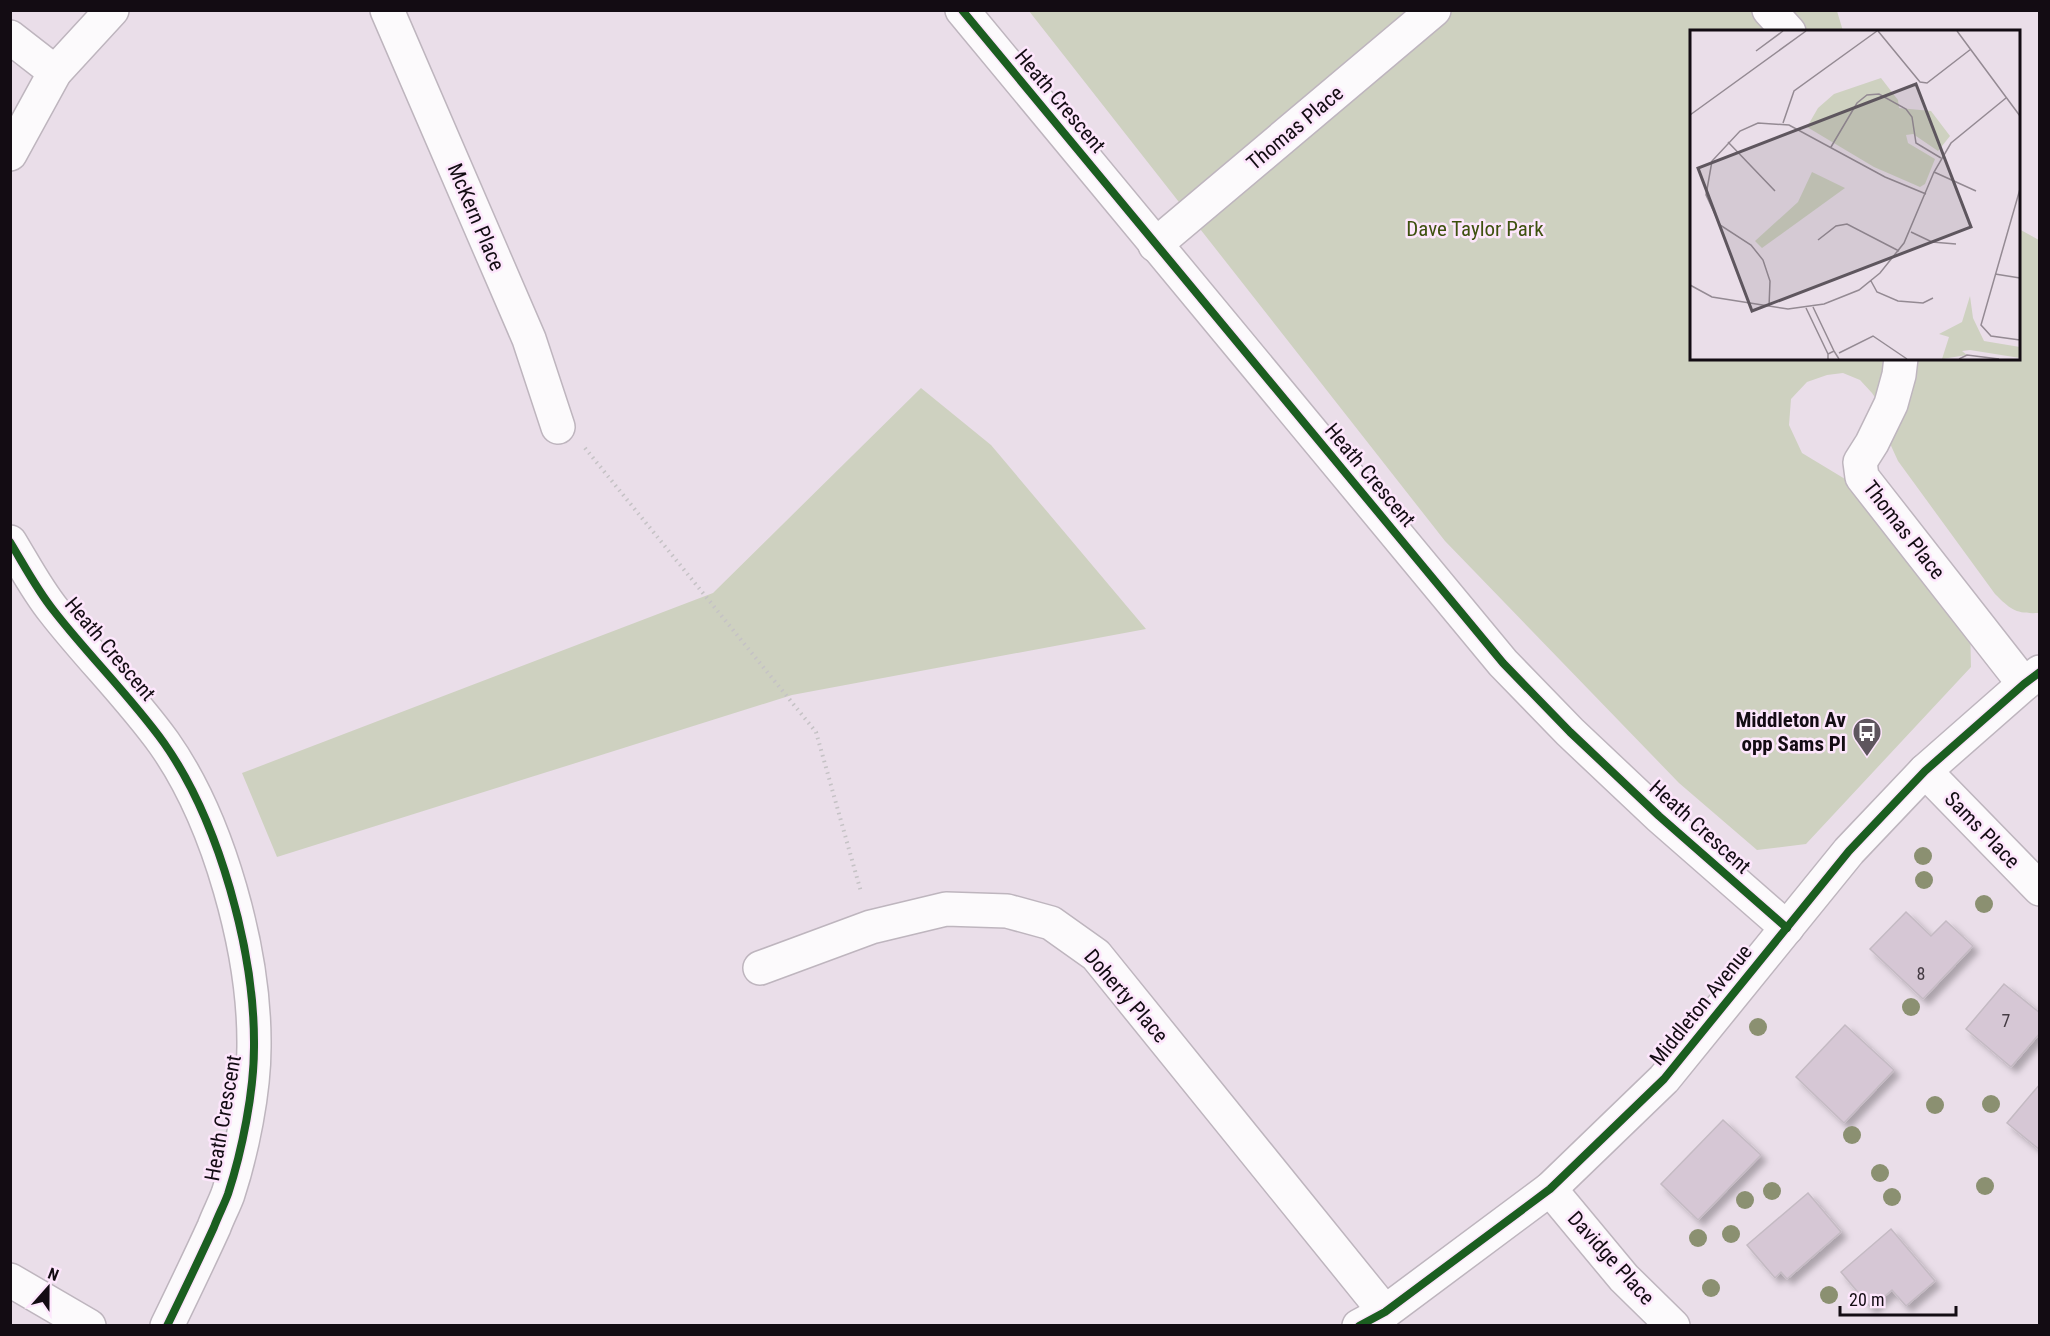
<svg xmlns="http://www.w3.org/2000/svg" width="2050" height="1336" font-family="'Roboto Condensed',sans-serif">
<defs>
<filter id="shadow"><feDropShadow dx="5.5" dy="5.5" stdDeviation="3" flood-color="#0004"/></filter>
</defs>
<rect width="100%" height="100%" fill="#eadee9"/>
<g fill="#ced1c0">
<path d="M1029,11H1837L1843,31L1692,32V358H2018L2019,229L2039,240V613C2016,614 2011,610 1995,594L1898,461L1887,437L1883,409L1872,393L1860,380L1843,373L1827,375L1807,382L1791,399L1789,425L1802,453L1850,482L1970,624L1971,667L1806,844L1757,850L1679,783L1445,541Z"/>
<path d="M921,388L991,445L1146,629L792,695L277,857L242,773L713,593Z"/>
</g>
<g fill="#d6c7d5" stroke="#c4bac3" stroke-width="1.5" filter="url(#shadow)">
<path d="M1906,912L1931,936L1946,921L1973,946L1923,999L1870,949Z"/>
<path d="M2004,984L2040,1013V1033L2011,1067L1966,1029Z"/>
<path d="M1845,1025L1894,1070L1844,1123L1796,1077Z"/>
<path d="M2040,1084V1150L2007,1123Z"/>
<path d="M1723,1120L1761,1155L1698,1220L1661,1184Z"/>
<path d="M1808,1193L1841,1232L1787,1279L1781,1272L1775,1278L1747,1245Z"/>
<path d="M1891,1229L1935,1281L1906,1306L1892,1290L1871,1308L1841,1272Z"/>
</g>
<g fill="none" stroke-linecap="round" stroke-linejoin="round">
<g stroke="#beb5be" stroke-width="36">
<g id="minor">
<path d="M387,10L529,339L558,427"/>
<path d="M962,10L1503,663L1570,732L1659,816L1787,928"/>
<path d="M1769,10L1789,32"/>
<path d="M10,37L55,72"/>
<path d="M10,154L55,72L112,10"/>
<path d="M1155,245L1434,10"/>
<path d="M1901,358L1899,375L1891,404L1872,443L1860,462L1862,477L2024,684"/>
<path d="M10,542C24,565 37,590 54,611C89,656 130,696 164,743C219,821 255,952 254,1047C254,1092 242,1151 228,1194C224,1205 218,1216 214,1227C199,1260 183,1293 167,1326"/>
<path d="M1925,771L2040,889"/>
<path d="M760,968L871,927L946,909L1007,911L1051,923L1096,955L1385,1312"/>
<path d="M1550,1189L1624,1278L1673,1326"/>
<path d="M10,1280L89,1326"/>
<path d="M1359,1326L1385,1312L1550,1189L1664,1079L1849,851L1925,771L2024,684L2040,672"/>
</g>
</g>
<path stroke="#c5c2c5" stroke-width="4" stroke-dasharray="1.5 4.5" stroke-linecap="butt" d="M585,448L816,732L861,892"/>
<use href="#minor" stroke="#fcfafc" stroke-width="33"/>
<g stroke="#fde6fc" stroke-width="11">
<g id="cycleway">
<path d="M962,10L1503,663L1570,732L1659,816L1787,928"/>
<path d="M10,542C24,565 37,590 54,611C89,656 130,696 164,743C219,821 255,952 254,1047C254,1092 242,1151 228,1194C224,1205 218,1216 214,1227C199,1260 183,1293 167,1326"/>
<path d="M1359,1326L1385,1312L1550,1189L1664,1079L1849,851L1925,771L2024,684L2040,672"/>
</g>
</g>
<use href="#cycleway" stroke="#1b5e20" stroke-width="8"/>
</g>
<g fill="#8b9071">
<circle cx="1923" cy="856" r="9"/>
<circle cx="1924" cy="880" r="9"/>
<circle cx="1984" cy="904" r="9"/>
<circle cx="1911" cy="1007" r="9"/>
<circle cx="1758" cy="1027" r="9"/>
<circle cx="1991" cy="1104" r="9"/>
<circle cx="1935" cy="1105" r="9"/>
<circle cx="1852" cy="1135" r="9"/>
<circle cx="1880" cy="1173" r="9"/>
<circle cx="1985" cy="1186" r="9"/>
<circle cx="1772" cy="1191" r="9"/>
<circle cx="1892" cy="1197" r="9"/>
<circle cx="1745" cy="1200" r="9"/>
<circle cx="1731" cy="1234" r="9"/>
<circle cx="1698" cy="1238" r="9"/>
<circle cx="1711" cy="1288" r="9"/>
<circle cx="1829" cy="1295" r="9"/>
</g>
<defs>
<g id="bus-pin" transform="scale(1.5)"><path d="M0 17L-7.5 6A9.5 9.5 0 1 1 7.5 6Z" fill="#5e565e" stroke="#fde6fc"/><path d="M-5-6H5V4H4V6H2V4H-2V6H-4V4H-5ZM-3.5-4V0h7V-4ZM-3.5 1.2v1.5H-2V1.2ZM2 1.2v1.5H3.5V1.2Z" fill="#fff"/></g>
</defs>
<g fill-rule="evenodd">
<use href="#bus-pin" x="1867" y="732"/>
</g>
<g text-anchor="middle" stroke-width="5" stroke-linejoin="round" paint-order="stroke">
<g font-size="18" fill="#453c44">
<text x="1921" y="980">8</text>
<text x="2006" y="1027">7</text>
</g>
<g font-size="21" fill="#130c13" stroke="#fde6fc">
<text transform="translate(1060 101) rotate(50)" y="7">Heath Crescent</text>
<text transform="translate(1295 128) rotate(-40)" y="7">Thomas Place</text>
<text transform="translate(476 217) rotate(67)" y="7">McKern Place</text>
<text transform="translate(1370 475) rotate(50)" y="7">Heath Crescent</text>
<text transform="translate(1904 530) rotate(52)" y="7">Thomas Place</text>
<text transform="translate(110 649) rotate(50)" y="7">Heath Crescent</text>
<text transform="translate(1700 827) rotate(42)" y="7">Heath Crescent</text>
<text transform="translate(1982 830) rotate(46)" y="7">Sams Place</text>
<text transform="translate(1126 996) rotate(49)" y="7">Doherty Place</text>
<text transform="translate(1701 1005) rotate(-51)" y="7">Middleton Avenue</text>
<text transform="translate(223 1118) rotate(-80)" y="7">Heath Crescent</text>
<text transform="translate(1611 1258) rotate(48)" y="7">Davidge Place</text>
</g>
<g font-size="21" fill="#3e510f" stroke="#fde6fc">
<text x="1475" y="236">Dave Taylor Park</text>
</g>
<g font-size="21" font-weight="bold" fill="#130c13" stroke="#fde6fc" text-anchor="end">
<text x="1846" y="727">Middleton Av<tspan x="1846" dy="24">opp Sams Pl</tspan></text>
</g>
</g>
<g transform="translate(1690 30)">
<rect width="330" height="330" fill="#eadee9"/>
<path d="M191,48L208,70L209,78L241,81L260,106L248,121L223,104L216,105L218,113L245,129L235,154L230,157L184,137L117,97L128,78L144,64ZM122,142L155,158L72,218L65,211L108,172ZM280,266L283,288L294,311L330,317V328L280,320L272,321L277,325L252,329L259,307L249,304L272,292Z" fill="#ced1c0"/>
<path fill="none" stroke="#948a93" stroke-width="1.5" d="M188,1L230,52L237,53L281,19M267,1L330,86M66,21L93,1M0,85L116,1M93,93L104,61L187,1M38,112L85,161M141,117L167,73L177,65L189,64L216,79L222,87L226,113L251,128M244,142L286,161M330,159L291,295L301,306L330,310M221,202L242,212L266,214M128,210L146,196L157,194L209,221M305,244L330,248M181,251L187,262L208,271L233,273L243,268M0,255L22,267L98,279L134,274L169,260L190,243L214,213L244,142L261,113L316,68M79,277L80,251L73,230L61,215L30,195L16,165L22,131L50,101L68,93L99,95L195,147L236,164M123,277L144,321M116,278L138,324M149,323L183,306L217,329M138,329V324L144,321L149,329M269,329L277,325L309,329"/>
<path fill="#5e565e" fill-opacity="0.15" stroke="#5e565e" stroke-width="3" d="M226,54L281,197L62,281L8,138Z"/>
<rect width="330" height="330" fill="none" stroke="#130c13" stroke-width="3"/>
</g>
<rect width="2050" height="1336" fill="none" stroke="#130c13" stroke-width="24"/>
<g transform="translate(48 1288) rotate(21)" stroke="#fde6fc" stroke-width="4.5" paint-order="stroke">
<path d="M0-4.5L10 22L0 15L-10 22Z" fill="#130c13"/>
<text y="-9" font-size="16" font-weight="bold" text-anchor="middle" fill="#130c13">N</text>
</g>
<path d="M1840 1306v9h116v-9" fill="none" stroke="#130c13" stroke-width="3"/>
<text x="1849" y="1306" font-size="18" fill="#130c13" stroke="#fde6fc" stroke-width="4.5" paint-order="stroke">20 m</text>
</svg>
